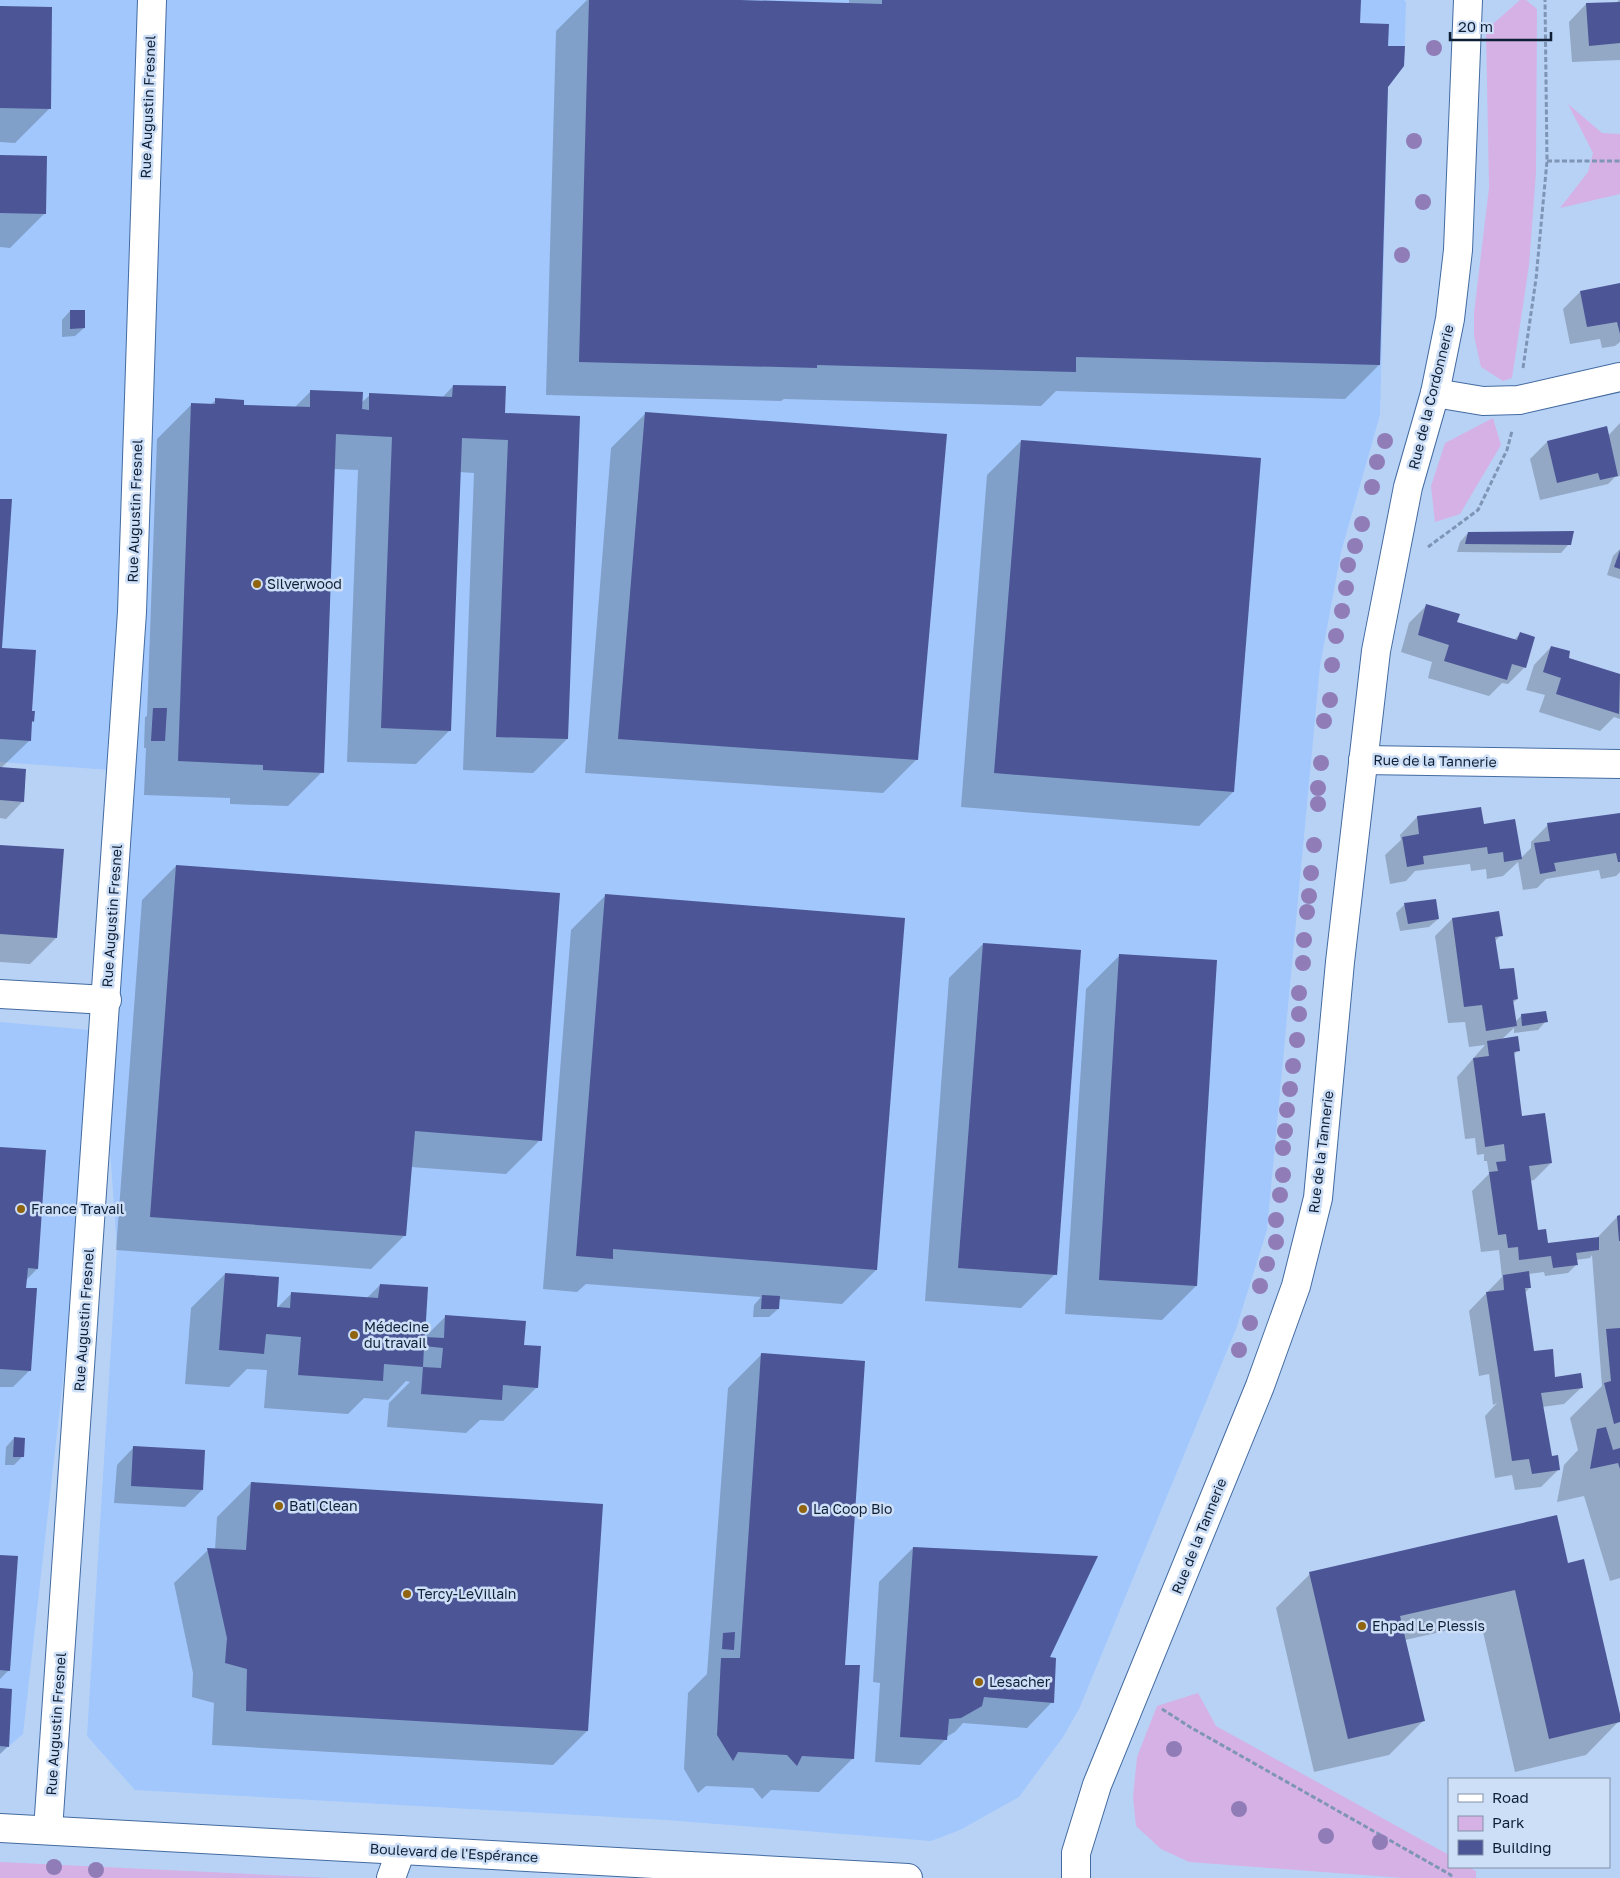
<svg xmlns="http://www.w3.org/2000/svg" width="1620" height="1878" font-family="'Golos Text',sans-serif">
<rect width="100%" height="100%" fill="#b8d2f6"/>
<path fill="#a1c7fc" d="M0,0H1404L1406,2L1404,66L1388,87L1380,415L1341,552L1320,666L1267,1230L1236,1329L1079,1709L1063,1737L1019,1797L960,1830L931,1841L666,1820L135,1790L87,1736L117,1249L102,1035L23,1734L0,1754V1022L101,1031L110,770L0,762Z"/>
<g fill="#d6b1e5">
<path d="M1520,0H1526L1537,9L1536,172L1529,265L1512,378L1503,381L1481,367L1474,336V313L1489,188L1486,30Z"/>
<path d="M1568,104L1602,133L1620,134V194L1560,208L1588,172L1593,153Z"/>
<path d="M1493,418L1501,445L1460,514L1435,522L1431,486L1445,443Z"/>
<path d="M1198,1693L1216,1726L1449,1855V1867H1469L1476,1871V1878H1403L1189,1862L1161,1849L1136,1826L1133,1797L1137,1757L1157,1706Z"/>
<path d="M0,1862L332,1878H0Z"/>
</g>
<g fill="#0003">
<path d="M587,0H693L849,4V0H1360L1359,24L1386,86L1379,365L1345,399L1056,391L1041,406L784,399L781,401L546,395L556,31Z"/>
<path d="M1619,0H1620V60L1572,62L1569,22L1586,4L1616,3Z"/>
<path d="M0,7L49,109L15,143L0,142Z"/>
<path d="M0,156L44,214L10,248L0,247Z"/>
<path d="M1620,285V342L1615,346L1602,348L1600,339L1570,344L1563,309L1580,292Z"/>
<path d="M70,311L84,328L75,336L62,337V320Z"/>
<path d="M453,386L504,414L567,739L533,773L463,770L474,473L459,472L450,730L416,764L347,762L358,470L334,469L322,772L288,806L230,804V798L144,795L146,748H144L145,717L147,716L157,439L191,405H210L216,400L242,406L294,408L311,391L361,403L370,395L442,398Z"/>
<path d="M645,414L917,759L883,793L585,773L611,448Z"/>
<path d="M1620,423V476L1615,477L1608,484L1540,500L1530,459L1547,442L1608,436Z"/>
<path d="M1021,441L1233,792L1199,826L961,807L987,475Z"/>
<path d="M0,500L1,649L33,721L30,724V740L1,768L23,801L6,819L0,818Z"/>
<path d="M1468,533L1569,544L1561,553L1457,552L1460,542Z"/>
<path d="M1620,549V579L1607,575L1613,556Z"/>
<path d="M1426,606L1456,623L1514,640L1520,634L1525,667L1508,684L1502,683L1489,696L1428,678L1432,662L1401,652L1409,623Z"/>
<path d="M1551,647L1567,658L1620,675V719L1614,717L1600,731L1539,712L1545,695L1526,690L1534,665Z"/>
<path d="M1620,814V872L1616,876L1601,879L1599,870L1546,879L1537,888L1523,890L1518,862L1503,876L1487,879L1486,869L1471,871L1470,864L1415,871L1406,881L1390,884L1385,855L1401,840L1400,835L1417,817L1483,825L1520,859L1531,848V842L1548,825Z"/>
<path d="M0,846L56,938L30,964L0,962Z"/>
<path d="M176,866L540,1140L506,1174L411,1167L405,1235L371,1269L116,1250L142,900Z"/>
<path d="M605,896L876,1270L842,1304L778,1299V1309L769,1317H753L754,1305L761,1297L586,1284L577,1292L543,1289L571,930Z"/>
<path d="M1435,900L1438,919L1429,927L1400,931L1396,913L1404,905Z"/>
<path d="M1452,919L1501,935L1494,942L1499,971L1517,999L1512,1004L1515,1022L1521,1016L1546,1021L1538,1030L1514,1033V1028L1501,1040L1518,1050L1513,1056L1521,1118L1551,1163L1534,1180L1530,1181L1537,1231L1547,1245L1596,1239L1617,1217H1620V1578L1610,1581L1584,1496L1557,1502L1564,1465L1578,1450L1570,1418L1602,1386L1592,1255L1590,1258L1576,1260V1265L1568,1273L1545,1276L1544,1272L1528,1274L1530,1287L1525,1293L1533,1352L1554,1378L1582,1387L1564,1404L1542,1407L1550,1458L1559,1469L1541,1487L1515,1490L1512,1475L1495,1478L1485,1416L1497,1403L1493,1405L1489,1374L1479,1376L1469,1311L1502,1277L1499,1250L1481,1252L1472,1191L1489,1174L1487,1161H1484V1154L1477,1155L1475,1138L1465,1139L1457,1077L1485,1045L1469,1047L1465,1022L1448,1023L1435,936Z"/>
<path d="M983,944L1055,1274L1021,1308L925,1301L949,978Z"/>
<path d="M1120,955L1196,1286L1162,1320L1065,1314L1086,989Z"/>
<path d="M0,1148L37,1269L26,1280L25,1289L30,1370L13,1387H0Z"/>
<path d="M225,1274L276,1309L292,1293L367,1298L380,1285L423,1339L446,1316L523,1346L537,1387L503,1421L480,1420L466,1433L387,1427L389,1403L410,1382L406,1381L388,1400L364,1398L348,1414L264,1408L267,1370L247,1369L229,1387L185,1384L191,1308Z"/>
<path d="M762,1354L844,1666L853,1758L819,1792L771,1790L762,1799L753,1788L706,1786L698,1793L684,1769L688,1693L707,1674L728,1388Z"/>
<path d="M14,1438L22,1457L14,1465H5L6,1447Z"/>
<path d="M134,1447L202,1490L185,1507L114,1503L117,1465Z"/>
<path d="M251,1483L587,1731L553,1765L212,1745L214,1703L192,1697L193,1673L174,1583L208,1550H215L217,1517Z"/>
<path d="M913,1548L1047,1658L1052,1702L1027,1728L963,1723L955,1732L946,1737V1739L920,1765L875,1762L880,1683L873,1682L879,1582Z"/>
<path d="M0,1556L9,1670L0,1679Z"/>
<path d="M1567,1565L1620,1720L1586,1755L1515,1772L1481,1623L1405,1640L1423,1721L1389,1755L1314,1772L1276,1608L1310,1574Z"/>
<path d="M0,1690L8,1746L0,1754Z"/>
</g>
<g fill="#4c5595">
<path d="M589,0H740L882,4V0H1361L1360,23L1389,24L1388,46H1405L1404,66L1388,87L1380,365L1076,357V372L817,365V368L579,362Z"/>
<path d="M1620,2V43L1589,46L1586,3Z"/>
<path d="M0,6L52,7L51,109L0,108Z"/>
<path d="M0,155L47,156L46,214L0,213Z"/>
<path d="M1620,283V334L1617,322L1587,327L1580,291Z"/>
<path d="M70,310H85V328L70,329Z"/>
<path d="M453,385L506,386L505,413L580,416L568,739L496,737L508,440L462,438L451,731L381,728L392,437L336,434L324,773L263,770V765L178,761L191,403L215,404V398L244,400V405L310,407V390L363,392L362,409L369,410V393L452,397Z"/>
<path d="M645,412L947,434L918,760L618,739Z"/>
<path d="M1607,426L1618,476L1600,480L1598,473L1557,483L1547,441Z"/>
<path d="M1021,440L1261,458L1234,792L994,773Z"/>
<path d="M0,499H12L2,648L36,650L32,711H35L34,722L32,721L31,741L0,739Z"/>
<path d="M1574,531L1571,545L1465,544L1468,532Z"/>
<path d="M1620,550V569L1614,567Z"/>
<path d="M1426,604L1460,614L1457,622L1517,640L1520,632L1535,637L1526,668L1512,664L1507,680L1444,661L1449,645L1418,635Z"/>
<path d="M1551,646L1570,651L1569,658L1620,674L1619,714L1556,694L1561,678L1543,672Z"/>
<path d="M153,708H167L165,741H151Z"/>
<path d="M0,767L26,769L24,802L0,800Z"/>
<path d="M1481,807L1484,824L1515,819L1522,859L1504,862L1503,852L1488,854L1487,847L1423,856L1424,864L1407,867L1402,837L1419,834L1417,816Z"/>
<path d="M1620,813V862H1618L1616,853L1554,863L1556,871L1540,874L1534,843L1550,841L1547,823Z"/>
<path d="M0,845L64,849L57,938L0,934Z"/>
<path d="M176,865L560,893L542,1141L415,1131L406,1236L150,1217Z"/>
<path d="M605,894L905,918L877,1270L613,1249V1259L576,1256Z"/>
<path d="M1436,899L1439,919L1408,924L1404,903Z"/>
<path d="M1499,911L1503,936L1495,937L1500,969L1514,968L1518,999L1513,1000L1517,1026L1486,1031L1482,1005L1464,1007L1452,918Z"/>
<path d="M983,943L1081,950L1057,1275L958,1268Z"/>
<path d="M1119,954L1217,960L1197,1286L1099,1280Z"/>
<path d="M1546,1011L1548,1022L1522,1026L1521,1014Z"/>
<path d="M1518,1036L1520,1051L1514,1052L1522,1116L1545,1113L1552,1163L1529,1166L1538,1230L1546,1229L1548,1243L1599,1237V1250L1576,1253L1578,1265L1553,1268L1551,1256L1519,1260L1518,1247L1508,1248L1506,1234L1498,1235L1489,1172L1498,1171L1496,1162L1506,1161L1504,1144L1485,1147L1473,1058L1489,1056L1487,1041Z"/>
<path d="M0,1147L46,1150L38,1269L28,1268L26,1288H37L31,1371L0,1369Z"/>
<path d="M1620,1215V1241H1619L1617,1216Z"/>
<path d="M1529,1271L1531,1288H1525L1534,1351L1553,1349L1555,1377L1581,1373L1583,1388L1541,1393L1552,1456L1558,1455L1560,1470L1532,1474L1529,1459L1512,1461L1486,1292L1504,1290L1503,1275Z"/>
<path d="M225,1273L279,1277L277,1307L290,1308L291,1292L378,1298L380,1284L428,1287L425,1337L444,1338L445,1315L526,1321L524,1345L541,1346L538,1388L503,1385L502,1400L421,1394L423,1367L441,1368L443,1348L424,1346L423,1367L384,1364L383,1381L298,1375L301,1337L266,1334L264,1354L219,1350Z"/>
<path d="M762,1295L780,1296L779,1309H761Z"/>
<path d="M1620,1328V1422L1614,1424L1604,1383L1611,1381L1606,1329Z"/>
<path d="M761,1353L865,1361L845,1665H860L854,1759L802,1756L797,1766L787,1755L738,1752L733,1761L717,1735L721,1658H740Z"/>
<path d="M1606,1427L1613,1450L1620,1448V1469L1618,1463L1590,1469L1597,1429Z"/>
<path d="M14,1437L25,1438L24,1457H13Z"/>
<path d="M133,1446L205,1450L203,1490L131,1486Z"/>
<path d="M251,1482L603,1504L588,1731L246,1711L247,1669L225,1663L227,1638L207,1548L246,1550Z"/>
<path d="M1557,1515L1568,1563L1584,1559L1620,1714V1722L1549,1739L1515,1590L1400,1616L1425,1721L1348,1739L1309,1572Z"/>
<path d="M913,1547L1098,1556L1050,1657L1056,1658L1054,1703L984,1697L982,1706L961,1718L949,1719L947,1740L900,1737Z"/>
<path d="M0,1555L18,1556L10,1671L0,1670Z"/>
<path d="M735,1632L734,1650L722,1649L723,1633Z"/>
<path d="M0,1688L12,1689L9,1747L0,1746Z"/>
</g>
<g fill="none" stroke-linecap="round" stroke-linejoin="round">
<g stroke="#436ba0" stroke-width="30">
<g id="minor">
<path d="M1435,393L1483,401L1519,400L1620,377"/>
<path d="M1363,760L1620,764"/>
<path d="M0,994L107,1000"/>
<path d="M391,1878L401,1850"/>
<path d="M1076,1878V1853L1097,1785L1260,1386L1296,1286L1318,1198L1340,962L1376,651L1408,487L1435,393L1450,319L1458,250L1468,0"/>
</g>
</g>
<g stroke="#436ba0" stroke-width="30">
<path id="tertiary" d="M48,1830L132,612L152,0"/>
</g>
<g stroke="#436ba0" stroke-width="30">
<path id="secondary" d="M0,1828L908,1878"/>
</g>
<g stroke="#7e95b5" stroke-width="3" stroke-dasharray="5 2.5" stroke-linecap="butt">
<path d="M1547,161H1620"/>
<path d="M1523,368L1536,279L1547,161L1545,0"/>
<path d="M1428,547L1478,510L1507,450L1512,431"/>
<path d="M1162,1709L1190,1727L1451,1875V1878"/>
</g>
<use href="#minor" stroke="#fff" stroke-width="28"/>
<use href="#tertiary" stroke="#fff" stroke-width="28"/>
<use href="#secondary" stroke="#fff" stroke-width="28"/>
</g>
<g fill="#907db7">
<circle cx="1434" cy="48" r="8"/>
<circle cx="1414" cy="141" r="8"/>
<circle cx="1423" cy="202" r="8"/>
<circle cx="1402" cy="255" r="8"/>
<circle cx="1385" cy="441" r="8"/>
<circle cx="1377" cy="462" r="8"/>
<circle cx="1372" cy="487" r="8"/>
<circle cx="1362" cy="524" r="8"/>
<circle cx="1355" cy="546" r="8"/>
<circle cx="1348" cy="565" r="8"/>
<circle cx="1346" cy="588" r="8"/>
<circle cx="1342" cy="611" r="8"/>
<circle cx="1336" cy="636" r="8"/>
<circle cx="1332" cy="665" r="8"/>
<circle cx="1330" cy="700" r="8"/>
<circle cx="1324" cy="721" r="8"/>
<circle cx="1321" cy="763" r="8"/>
<circle cx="1318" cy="788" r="8"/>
<circle cx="1318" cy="804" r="8"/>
<circle cx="1314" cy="845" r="8"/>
<circle cx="1311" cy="873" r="8"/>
<circle cx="1309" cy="896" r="8"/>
<circle cx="1307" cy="912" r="8"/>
<circle cx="1304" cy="940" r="8"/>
<circle cx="1303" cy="963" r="8"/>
<circle cx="1299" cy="993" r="8"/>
<circle cx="1299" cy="1014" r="8"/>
<circle cx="1297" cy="1040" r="8"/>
<circle cx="1293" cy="1066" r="8"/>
<circle cx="1290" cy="1089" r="8"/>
<circle cx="1287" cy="1110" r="8"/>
<circle cx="1285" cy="1131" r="8"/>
<circle cx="1283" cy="1148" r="8"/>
<circle cx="1283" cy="1175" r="8"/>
<circle cx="1280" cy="1195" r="8"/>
<circle cx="1276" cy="1220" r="8"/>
<circle cx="1276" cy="1242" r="8"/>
<circle cx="1267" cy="1264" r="8"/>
<circle cx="1260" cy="1286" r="8"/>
<circle cx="1250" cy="1323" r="8"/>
<circle cx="1239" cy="1350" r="8"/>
<circle cx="1174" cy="1749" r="8"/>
<circle cx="1239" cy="1809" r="8"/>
<circle cx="1326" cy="1836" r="8"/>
<circle cx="1380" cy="1842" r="8"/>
<circle cx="54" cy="1867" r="8"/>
<circle cx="96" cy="1870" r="8"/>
</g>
<g fill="#91640f" stroke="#cddef7" stroke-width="2">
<circle cx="257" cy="584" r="5"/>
<circle cx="21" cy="1209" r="5"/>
<circle cx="354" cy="1335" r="5"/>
<circle cx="279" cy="1506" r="5"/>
<circle cx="803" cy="1509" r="5"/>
<circle cx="407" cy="1594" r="5"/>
<circle cx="1362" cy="1626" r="5"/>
<circle cx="979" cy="1682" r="5"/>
</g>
<g text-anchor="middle" stroke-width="5" stroke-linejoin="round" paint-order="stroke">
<g font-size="14" fill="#0f2036" stroke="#cddef7">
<text transform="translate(148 107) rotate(-88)" y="5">Rue Augustin Fresnel</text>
<text transform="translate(1431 397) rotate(-76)" y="5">Rue de la Cordonnerie</text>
<text transform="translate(135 511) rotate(-88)" y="5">Rue Augustin Fresnel</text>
<text transform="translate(1435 761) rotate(1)" y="5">Rue de la Tannerie</text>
<text transform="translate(112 916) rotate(-86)" y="5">Rue Augustin Fresnel</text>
<text transform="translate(1321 1152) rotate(-83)" y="5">Rue de la Tannerie</text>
<text transform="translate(84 1320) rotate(-86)" y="5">Rue Augustin Fresnel</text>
<text transform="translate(1199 1536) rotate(-68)" y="5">Rue de la Tannerie</text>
<text transform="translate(56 1724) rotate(-86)" y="5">Rue Augustin Fresnel</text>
<text transform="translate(454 1853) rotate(3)" y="5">Boulevard de l'Espérance</text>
</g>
<g font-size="14" fill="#0f2036" stroke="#cddef7" text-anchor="start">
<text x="267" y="589">Silverwood</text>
<text x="31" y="1214">France Travail</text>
<text x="364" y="1332">Médecine<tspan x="364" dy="16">du travail</tspan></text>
<text x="289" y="1511">Bati Clean</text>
<text x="813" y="1514">La Coop Bio</text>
<text x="417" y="1599">Tercy-LeVillain</text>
<text x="1372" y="1631">Ehpad Le Plessis</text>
<text x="989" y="1687">Lesacher</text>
</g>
</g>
<rect x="1448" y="1778" width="162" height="90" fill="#cddef7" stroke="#8192aa"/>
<rect x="1458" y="1794" width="25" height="8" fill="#ffffff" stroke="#8192aa"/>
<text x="1492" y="1803" font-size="15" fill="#0f2036">Road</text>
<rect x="1458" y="1816" width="25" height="15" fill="#d6b1e5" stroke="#8192aa"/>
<text x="1492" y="1828" font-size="15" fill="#0f2036">Park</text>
<rect x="1458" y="1840" width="25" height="15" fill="#4c5595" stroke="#8192aa"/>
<text x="1492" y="1853" font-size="15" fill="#0f2036">Building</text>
<path d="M1450 32v8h101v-8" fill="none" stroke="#0f2036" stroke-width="2.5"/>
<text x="1458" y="32" font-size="15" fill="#0f2036" stroke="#cddef7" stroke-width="4" paint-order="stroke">20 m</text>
</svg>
